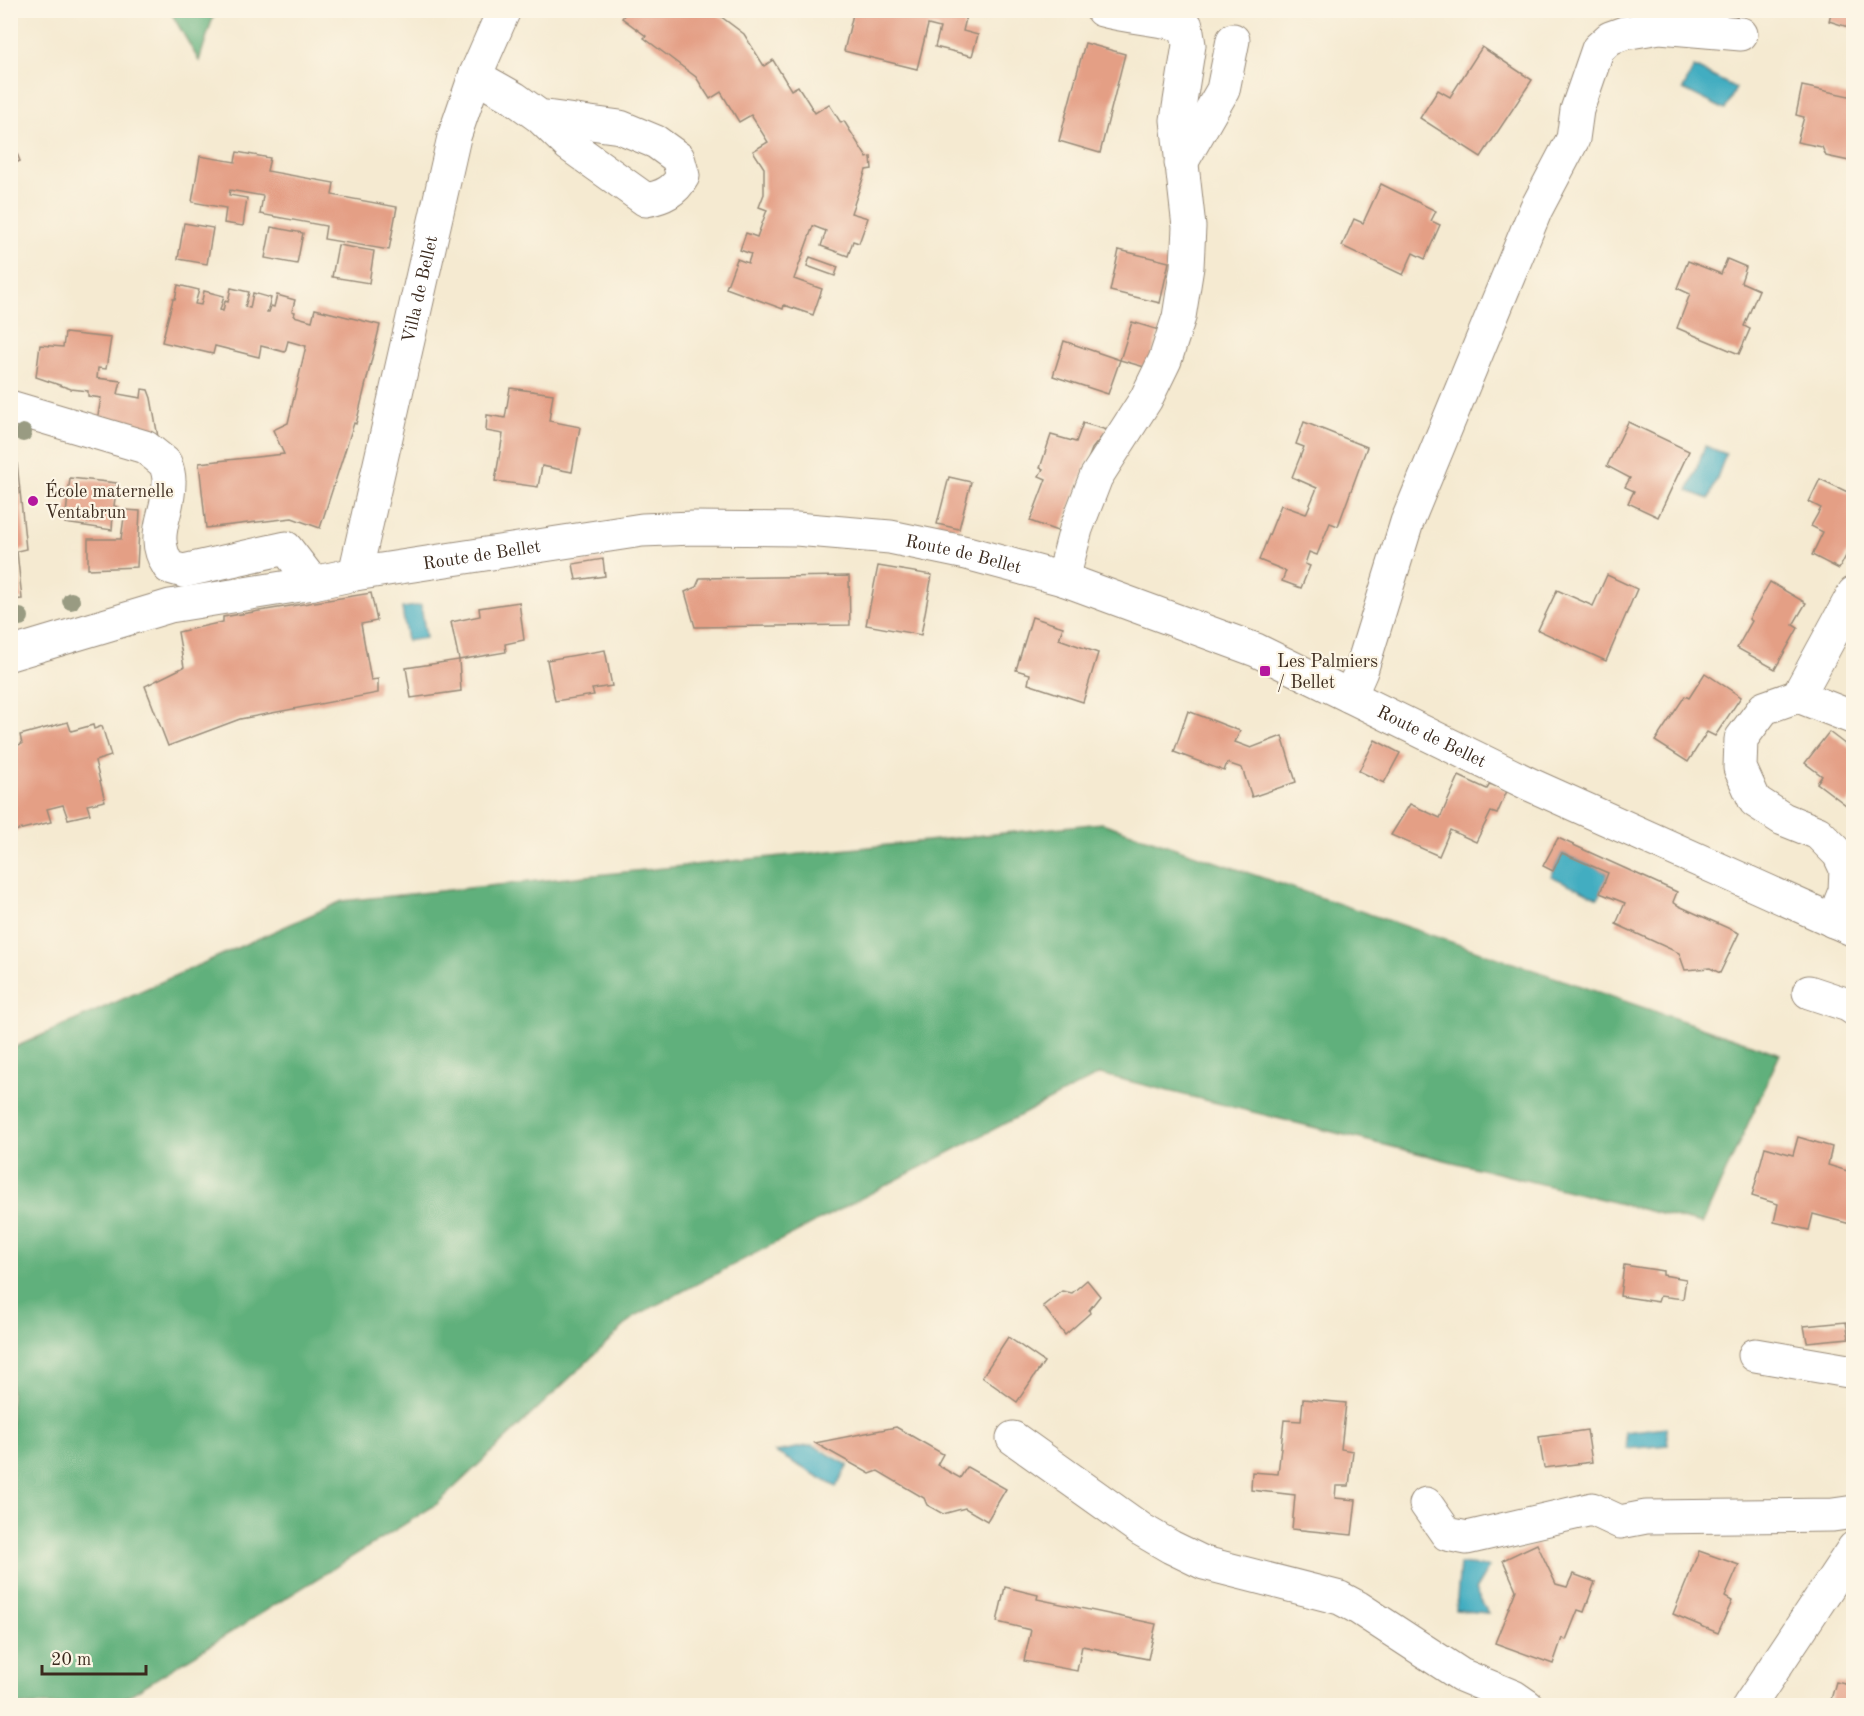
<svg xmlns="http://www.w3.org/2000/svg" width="1864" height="1716" font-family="'Old Standard TT',serif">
<rect width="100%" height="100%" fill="#fcf5e5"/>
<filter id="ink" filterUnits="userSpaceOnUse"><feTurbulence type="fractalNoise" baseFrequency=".0167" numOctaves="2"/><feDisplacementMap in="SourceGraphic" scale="12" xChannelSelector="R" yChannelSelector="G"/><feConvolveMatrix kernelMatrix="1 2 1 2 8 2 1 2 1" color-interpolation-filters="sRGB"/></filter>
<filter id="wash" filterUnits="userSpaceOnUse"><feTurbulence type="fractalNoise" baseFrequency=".008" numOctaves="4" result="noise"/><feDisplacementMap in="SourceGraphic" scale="24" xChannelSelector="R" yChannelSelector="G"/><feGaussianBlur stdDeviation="1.35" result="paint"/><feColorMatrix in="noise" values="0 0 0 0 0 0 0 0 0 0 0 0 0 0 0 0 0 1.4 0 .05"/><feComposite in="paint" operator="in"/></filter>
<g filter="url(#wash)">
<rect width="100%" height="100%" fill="#f5ead1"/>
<g fill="#60b07c" stroke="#4e6d4d" stroke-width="1.5">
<path d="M170,11H215L199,61Z"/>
<path d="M1102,823L1780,1054L1702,1224L1100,1074L635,1316L437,1504L114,1705H11V1049L342,901Z"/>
</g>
<g fill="#42adc1" stroke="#3e6c70" stroke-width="1.5">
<path d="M1694,67L1736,88L1725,110L1683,89Z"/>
<path d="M1705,446L1726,454L1709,499L1688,491Z"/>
<path d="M421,605L426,638L407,641L402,608Z"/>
<path d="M1562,853L1608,873L1598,898L1551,876Z"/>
<path d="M1666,1427L1668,1445L1627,1449L1625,1432Z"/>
<path d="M812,1445L848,1465L836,1487L775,1452Z"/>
<path d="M1460,1564L1489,1567L1475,1590L1488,1613L1456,1610Z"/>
</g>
<g id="blocks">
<g fill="#e49f85">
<path d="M628,10H712L744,34L764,66L773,60L791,90L798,86L815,113L829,104L841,123L844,121L867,158L871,157L872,169L866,170L851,213L868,218L859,243L853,241L848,256L821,246L826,231L813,226L794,279L822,289L813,315L784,305L783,309L726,288L737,259L748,263L751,254L740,250L746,233L757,237L767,210L759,207L764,194V168L753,151L768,142L751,115L739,122L721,92L710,99L696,77L644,38L646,36L622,18Z"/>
<path d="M854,10H879L906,17L907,10H968L963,31L978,35L972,56L935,47L940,28L928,25L917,69L844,51Z"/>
<path d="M1854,10V29L1829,21L1831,13L1825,11Z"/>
<path d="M1085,43L1125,54L1100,153L1059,141Z"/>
<path d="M1482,47L1532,80L1481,157L1420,118L1438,90L1450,97Z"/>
<path d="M1802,86L1854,97L1851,115L1854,116V162L1826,156L1822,147L1797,142L1804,117L1796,115Z"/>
<path d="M11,139L20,161L10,165Z"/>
<path d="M237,152L270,158L267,171L334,183L332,195L397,207L389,250L324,239L326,226L260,214L263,196L230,190L229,195L247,198L243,226L224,223L226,208L192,202L200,156L235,162Z"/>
<path d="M1381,184L1436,211L1431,221L1440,225L1425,259L1413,253L1403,275L1342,246L1354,219L1363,223Z"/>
<path d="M184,223L213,228L207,264L178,259Z"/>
<path d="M271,227L303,233L297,264L265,258Z"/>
<path d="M338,245L374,251L369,283L332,277Z"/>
<path d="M1119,250L1169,262L1160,303L1110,291Z"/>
<path d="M810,257L838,267L835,276L807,266Z"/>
<path d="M1727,259L1746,267L1741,282L1759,290L1744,326L1750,329L1739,354L1677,328L1690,294L1677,288L1688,261L1721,274Z"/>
<path d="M178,285L199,290L195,304L201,305L204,291L224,296L220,310L223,311L225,301L228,302L231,288L249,292L245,307L250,308L253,293L271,298L267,312H269L271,306L274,307L277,295L295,300L292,311L295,312L294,316L312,321L315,309L380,325L356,424L354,423L320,528L292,518L206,528L199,463L284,454L273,430L288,423L306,346L288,341L285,352L261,346L259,357L215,346L213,354L162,342L173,299H175Z"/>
<path d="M1132,322L1159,330L1148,368L1120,360Z"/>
<path d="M65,333L111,338L106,369L98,368L97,378L121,381L118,394L141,398L142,389L148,390L151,398L158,437L96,427L101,398L88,396V391L71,389L36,377L40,345L63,347Z"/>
<path d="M1064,341L1120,360L1108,394L1053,376Z"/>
<path d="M510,388L553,394L549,421L580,427L572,472L542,466L538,487L495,481L503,434L486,431L487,415L505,418Z"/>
<path d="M1304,422L1367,447L1338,526L1330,523L1317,555L1309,552L1305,564L1310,566L1301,588L1282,581L1286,571L1259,560L1281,505L1306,514L1317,488L1292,477L1304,447L1296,444Z"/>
<path d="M1628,422L1689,451L1658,517L1628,503L1634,491L1625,487L1630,478L1607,466Z"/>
<path d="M1083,423L1107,430L1092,449L1060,532L1030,521L1046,479L1039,476L1043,469L1040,468L1051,435L1076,442Z"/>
<path d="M15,443L26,549L17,551L22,599L10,600V444Z"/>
<path d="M949,477L971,482L959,529L937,524Z"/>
<path d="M70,478L117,483L114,506L119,507L118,515H113L112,530L65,523Z"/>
<path d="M1820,479L1854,495V541L1839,569L1812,555L1823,532L1811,526L1821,508L1809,502Z"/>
<path d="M125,510L140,511L137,567L88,569V539H121Z"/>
<path d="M603,559L605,576L576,580L573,564Z"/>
<path d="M878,566L932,575L921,635L866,625Z"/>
<path d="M1607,575L1637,589L1606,661L1538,630L1557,590L1593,606Z"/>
<path d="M849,576L850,625L695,627L685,592L696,587L700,578Z"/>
<path d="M1770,582L1806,603L1793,625L1798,628L1775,669L1737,648L1752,621L1749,619Z"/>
<path d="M371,593L377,621L361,624L371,680L378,679V693L240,719L168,746L145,686L184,667L178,632L223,622V617Z"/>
<path d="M519,602L524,640L505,644L506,652L459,660L461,691L411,698L406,668L459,660L451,622L480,616L479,608Z"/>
<path d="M1032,617L1063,627L1059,639L1098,653L1083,702L1028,684L1030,674L1016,670Z"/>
<path d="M605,650L612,686L592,689L594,695L555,701L547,660Z"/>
<path d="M1705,673L1741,697L1715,736L1707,732L1688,762L1655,741L1685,696L1689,698Z"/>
<path d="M1188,711L1240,731L1235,742L1251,748L1282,736L1296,782L1252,797L1242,768L1227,763L1224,771L1174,752Z"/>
<path d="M68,722L71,731L93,725L94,729L102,726L111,756L95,761L105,801L87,805L90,814L68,819L63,805L47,809L51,822L10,832V747L22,744L20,735Z"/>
<path d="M1829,732L1854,751V795L1846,805L1817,783L1822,776L1805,763Z"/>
<path d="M1375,740L1400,753L1384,783L1359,771Z"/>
<path d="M1459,776L1487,789L1490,784L1507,791L1497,814L1491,812L1476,842L1450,830L1439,856L1391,835L1410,804L1440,818Z"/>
<path d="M1558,838L1677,892L1673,902L1679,906L1739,933L1720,973L1710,968L1685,970L1679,953L1616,924L1625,903L1600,893L1608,873L1562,853L1553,871L1543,866Z"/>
<path d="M1798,1137L1832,1147L1828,1165L1854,1173V1225L1813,1214L1809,1230L1774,1222L1778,1204L1752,1196L1765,1147L1793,1155Z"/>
<path d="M1624,1265L1663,1271V1275L1686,1279L1683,1299L1660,1296L1658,1302L1620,1296Z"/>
<path d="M1087,1280L1100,1296L1089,1310L1090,1313L1065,1335L1043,1306L1062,1291L1072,1293Z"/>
<path d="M1846,1322L1849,1338L1807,1342L1804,1326Z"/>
<path d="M1008,1337L1044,1362L1017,1402L982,1377Z"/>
<path d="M1303,1399L1346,1403L1341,1449L1353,1451L1349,1486H1336L1335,1498L1356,1500L1352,1535L1292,1529L1295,1495L1251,1490L1252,1472L1278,1474L1284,1420L1301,1421Z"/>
<path d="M896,1427L943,1454L937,1465L960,1478L967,1467L1006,1489L987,1521L965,1508L943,1514L927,1505L924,1498L878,1471L870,1474L815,1443Z"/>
<path d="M1587,1430L1592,1462L1544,1468L1539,1437Z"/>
<path d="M1537,1544L1556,1584L1567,1587L1573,1574L1595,1582L1584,1612L1578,1610L1566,1640L1562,1638L1553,1664L1495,1643L1516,1590L1503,1560Z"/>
<path d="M1699,1551L1739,1565L1725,1597L1732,1601L1718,1633L1673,1614Z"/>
<path d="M1005,1587L1038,1595L1037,1599L1156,1624L1148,1659L1082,1646L1077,1671L1024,1661L1031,1630L997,1622Z"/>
<path d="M1836,1682L1854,1686V1706H1829Z"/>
</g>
</g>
</g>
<g filter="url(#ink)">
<use href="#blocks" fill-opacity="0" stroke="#988a78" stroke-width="1.5"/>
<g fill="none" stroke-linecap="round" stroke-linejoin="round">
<g stroke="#988a78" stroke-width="35">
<g id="minor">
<path d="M475,76L514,98L539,116L568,144L646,200C663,197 675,191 683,176L678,158L656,142L620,127L539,116"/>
<path d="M1181,163L1223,90L1233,40"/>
<path d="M10,407L145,447L165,463C167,468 169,475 169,481C170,515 148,534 169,567L183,571L286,548L313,583"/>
<path id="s1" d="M355,574L454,137L475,76L504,10"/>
<path d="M1063,579L1076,529L1096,477L1146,399L1165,360L1179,317L1187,267L1189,227L1177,120L1189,45L1186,26C1159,18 1130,18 1102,10"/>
<path id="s2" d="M10,654L170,606L313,583L355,574L642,530L694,528L796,529L890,537L967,553L1063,579L1256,650L1529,784L1854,930"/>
<path d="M1350,696L1361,671L1407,522L1536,209L1573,139L1577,110L1598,49L1610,38L1624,33L1660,27L1741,34"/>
<path d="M1798,696L1854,593"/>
<path d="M1833,921L1845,891L1846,869L1839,854L1818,833L1783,819L1755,801L1740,768L1741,739L1764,708L1798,696L1854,718"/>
<path d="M1809,992L1848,1005L1854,1009"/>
<path d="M1755,1355L1854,1372"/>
<path d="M1013,1438L1142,1530L1171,1547L1204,1563L1340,1598L1357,1607L1461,1675L1514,1697L1527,1706"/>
<path d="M1426,1504L1447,1534L1467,1538L1592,1509L1620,1522L1646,1517L1833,1515L1854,1512"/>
<path d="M1749,1706L1854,1548"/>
</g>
</g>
<use href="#minor" stroke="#fff" stroke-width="33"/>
</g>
<g fill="#999b82">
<circle cx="23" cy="433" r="9"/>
<circle cx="71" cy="601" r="9"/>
<circle cx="20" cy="617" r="9"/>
</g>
</g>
<g fill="#b5179e" stroke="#fcf5e5" stroke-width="2">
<circle cx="33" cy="501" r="6"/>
<rect x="1259" y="665" width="12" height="12" rx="3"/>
</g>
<g text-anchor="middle" stroke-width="4.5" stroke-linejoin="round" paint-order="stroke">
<g font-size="18" fill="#3b2a1e" stroke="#fcf5e5">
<text dy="6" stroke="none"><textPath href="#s1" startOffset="292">Villa de Bellet</textPath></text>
<text dy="6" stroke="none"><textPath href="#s2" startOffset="969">Route de Bellet</textPath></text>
<text dy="6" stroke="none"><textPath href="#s2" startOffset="483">Route de Bellet</textPath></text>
<text dy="6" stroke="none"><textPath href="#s2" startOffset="1473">Route de Bellet</textPath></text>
</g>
<g font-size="18" fill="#3b2a1e" stroke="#fcf5e5" text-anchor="start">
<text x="45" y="497">École maternelle<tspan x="45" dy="21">Ventabrun</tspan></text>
<text x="1277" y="667">Les Palmiers<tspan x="1277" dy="21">/ Bellet</tspan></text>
</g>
</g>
<rect width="1864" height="1716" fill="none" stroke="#fcf5e5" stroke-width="36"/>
<path d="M42 1665v9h104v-9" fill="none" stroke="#3b2a1e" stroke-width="3"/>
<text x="51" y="1665" font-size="18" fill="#3b2a1e" stroke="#fcf5e5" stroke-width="4.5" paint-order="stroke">20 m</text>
</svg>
